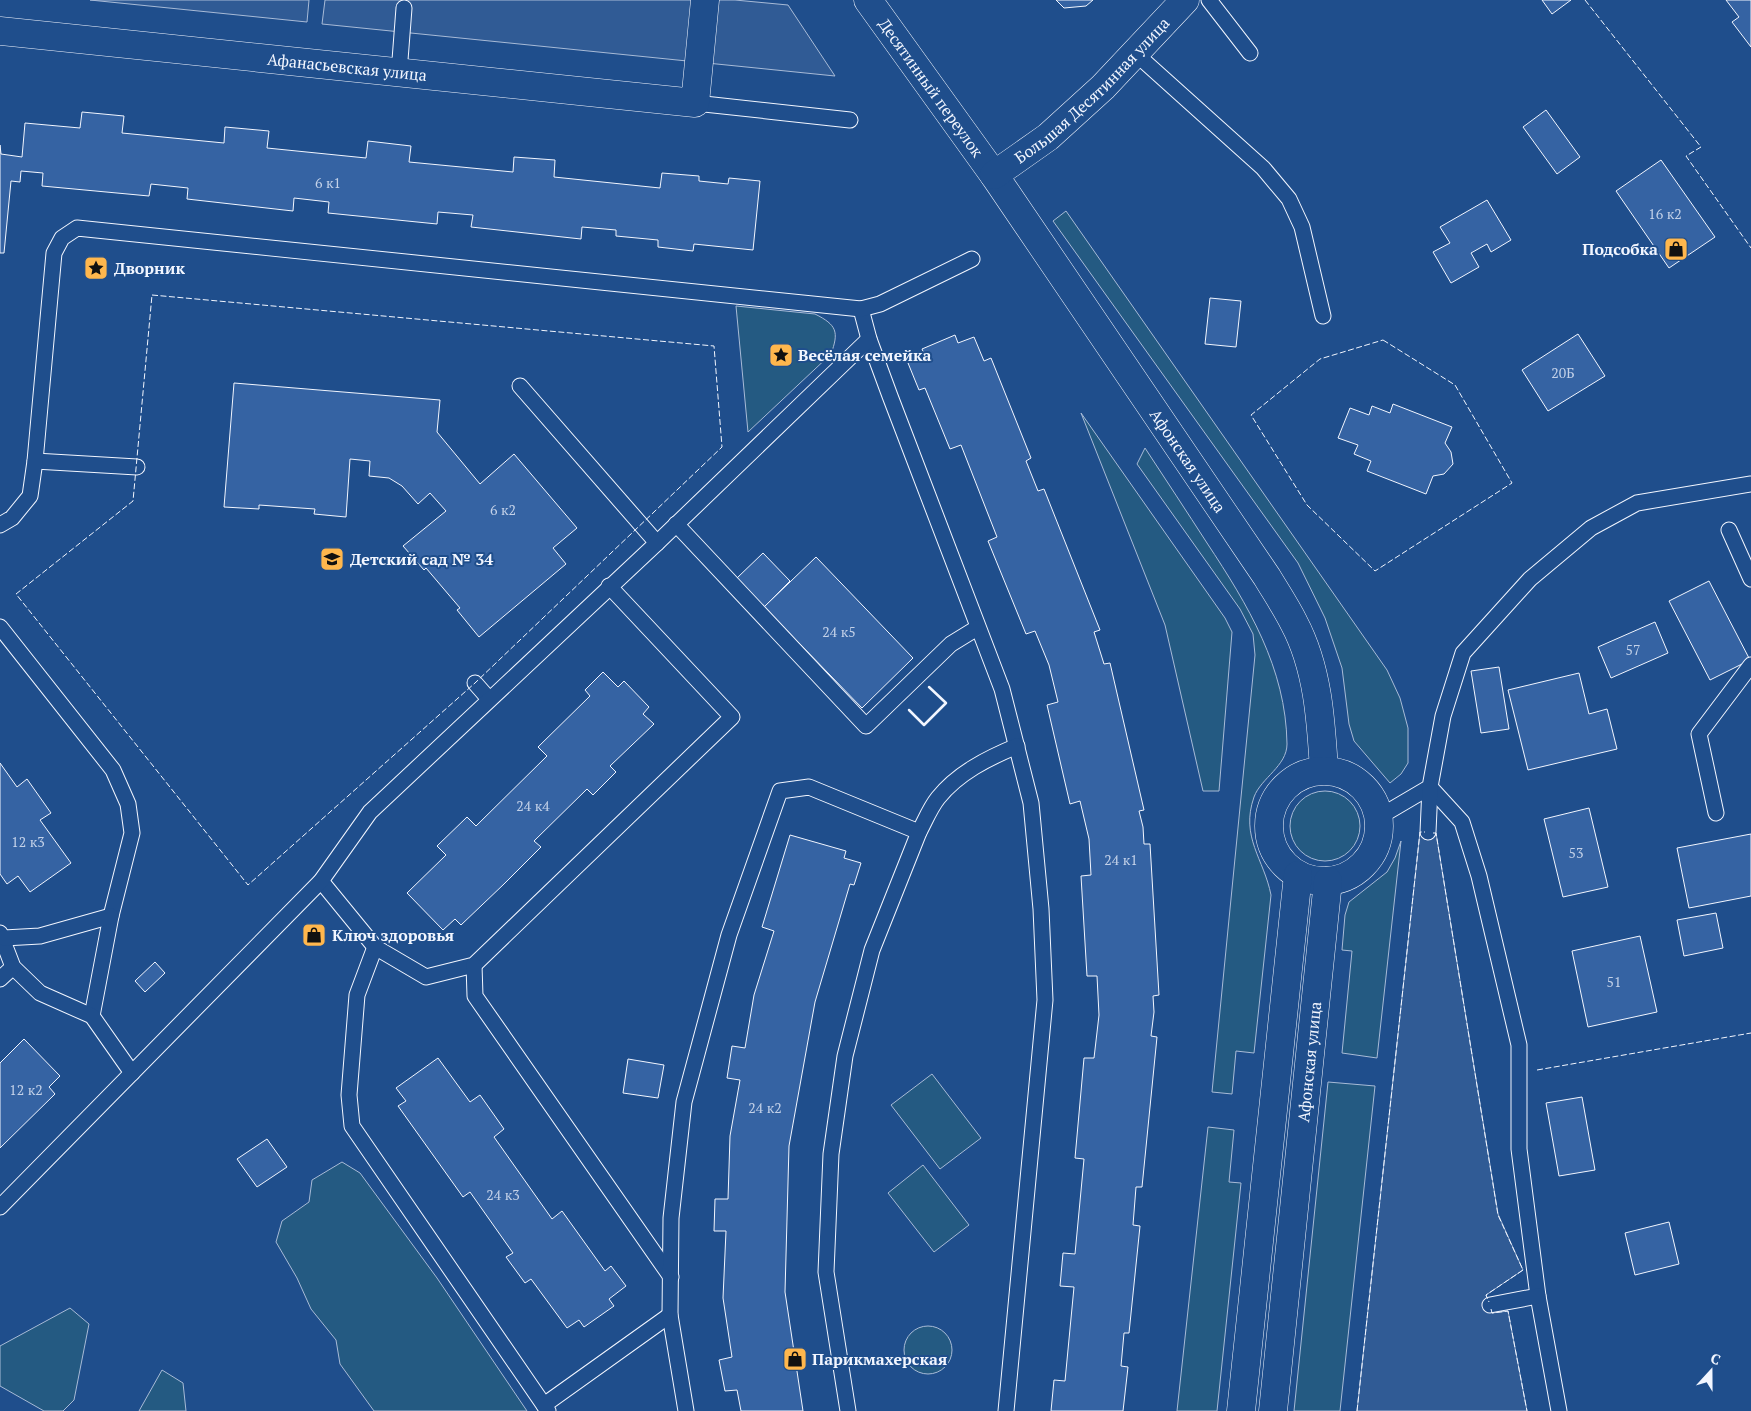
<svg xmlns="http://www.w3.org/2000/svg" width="1751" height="1411" font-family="'PT Serif',serif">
<rect width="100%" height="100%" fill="#1f4e8c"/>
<g fill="#245a82" stroke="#a8bbd7">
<path d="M1066,211L1387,670L1400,698L1408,728V763L1401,774L1390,783L1354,741L1349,724L1342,668L1325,618L1298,563L1053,221Z"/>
<path d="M736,306L815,314C837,325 839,332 831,354L748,432Z"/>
<path d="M1081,413L1225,618L1232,632L1219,791H1203L1165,625Z"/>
<path d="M1145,448C1166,480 1187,512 1207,543C1248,605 1286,668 1287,744C1287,766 1261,778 1254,797C1240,837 1264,859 1271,895L1254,1053L1236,1051L1232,1094L1212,1092L1255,655L1253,634L1240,609L1137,464Z"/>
<circle cx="1325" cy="826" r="35"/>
<path d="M1401,841L1377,1058L1342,1053L1352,951L1342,950L1345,915L1349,902L1387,872L1395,858Z"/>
<path d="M932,1074L981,1138L940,1169L891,1105Z"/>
<path d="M1328,1082L1375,1086L1340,1411H1294Z"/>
<path d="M1208,1127L1234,1130L1229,1182L1241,1183L1217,1411H1177Z"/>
<path d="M342,1162L360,1173L437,1278L527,1411H374L340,1364L336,1340L311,1309L297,1278L276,1242L282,1221L309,1202L312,1180Z"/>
<path d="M923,1165L969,1225L934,1252L888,1193Z"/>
<path d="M70,1308L89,1324L74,1400L63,1411H44L0,1386V1346Z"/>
<circle cx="928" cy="1350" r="24"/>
<path d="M162,1370L183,1383L186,1411H139Z"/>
</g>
<g fill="#305b95" stroke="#a8bbd7">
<path d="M90,0H309L307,22Z"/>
<path d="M325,0H735L788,5L835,76L322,24Z"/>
<path d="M1420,832L1436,833L1498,1214L1523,1270L1486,1295L1492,1313L1508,1311L1527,1411H1357Z"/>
</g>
<g fill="#3563a3" stroke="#f2f6ff">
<path d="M1056,0H1093L1086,6L1064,8Z"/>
<path d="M1542,0H1571L1552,14Z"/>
<path d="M1726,0H1751V47L1732,22L1739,17Z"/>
<path d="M1546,110L1580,157L1557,174L1523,127Z"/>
<path d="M82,112L124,116L122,133L224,143L225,127L269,131L267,148L366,158L368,141L411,146L409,162L513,172L514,157L555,160L554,177L660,188L662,173L699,176V181L728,184L729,178L760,181L753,250L694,244L693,251L658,247V240L616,236V230L582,227L581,239L471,227L473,215L438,212L437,224L328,213L329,202L294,198L293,211L187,199L188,188L151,184L149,196L42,186L43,173L21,171L20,182L11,181L4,253H0V145L1,154L22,157L25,123L80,128Z"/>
<path d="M1661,160L1715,237L1669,268L1616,191Z"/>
<path d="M1487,200L1511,240L1491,252L1487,244L1471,253L1479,267L1451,283L1433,252L1450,243L1440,227Z"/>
<path d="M1210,298L1241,301L1236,347L1205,344Z"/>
<path d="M1578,334L1605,376L1548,411L1522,370Z"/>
<path d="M955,335L958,343L974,337L984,361L991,358L1031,458L1026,461L1038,491L1044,489L1100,630L1094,632L1104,664L1110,663L1144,810L1139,811L1143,827L1144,844H1150L1159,995L1153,996L1154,1012L1151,1036L1157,1037L1142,1187H1136L1133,1225L1140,1226L1129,1333H1124L1121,1366L1128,1367L1123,1411H1051L1054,1380L1065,1381L1074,1287L1060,1286L1063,1253L1075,1254L1084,1159L1075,1158L1084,1058H1094L1099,1015L1097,976H1087L1081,876L1091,875L1089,839L1080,801L1070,804L1047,705L1058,702L1049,665L1035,631L1026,634L988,541L997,537L961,445L950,449L925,388L919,390L908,363L925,356L922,349Z"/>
<path d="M234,383L440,400L437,432L480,484L514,454L577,528L553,548L566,564L479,637L457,610L460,608L426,568L424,570L403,546L446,511L430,493L418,504L402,486L389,478L369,476L370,461L350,459L346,517L314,514L315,509L259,505V509L224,507Z"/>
<path d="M1393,404L1452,427L1445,443L1451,452L1453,464L1444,474L1433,476L1426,494L1367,471L1371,461L1354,454L1358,445L1338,438L1350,408L1369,415L1372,406L1390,413Z"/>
<path d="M763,553L790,581L764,607L737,578Z"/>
<path d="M816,557L913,658L862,708L764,607Z"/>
<path d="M1709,581L1750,660L1710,680L1669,601Z"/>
<path d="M1655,622L1668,653L1611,678L1598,647Z"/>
<path d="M1499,667L1509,729L1481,733L1471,671Z"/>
<path d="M603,672L618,687L624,681L649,707L643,714L654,724L610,766L616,772L593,795L587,789L534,841L541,847L504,884L461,925L455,919L443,930L407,893L446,855L437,846L467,817L476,826L547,756L538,747L590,696L585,690Z"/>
<path d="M1579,673L1589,714L1607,709L1617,749L1528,770L1508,690Z"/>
<path d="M0,763L17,787L27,779L51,813L40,820L71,863L30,892L18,876L7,884L0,874Z"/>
<path d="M1589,808L1608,887L1563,897L1544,819Z"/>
<path d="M1751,834V896L1689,908L1677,848Z"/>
<path d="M790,835L846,851L844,858L861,863L854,885L850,884L815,1002L789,1146L785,1292L803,1411H741L737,1390L725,1391L719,1360L732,1357L723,1298L726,1231H714L715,1199H728L730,1136L740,1080L727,1078L732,1046L745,1048L754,995L774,931L762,927Z"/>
<path d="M1716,913L1723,948L1684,956L1677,920Z"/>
<circle cx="314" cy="935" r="10"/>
<path d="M1640,936L1657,1012L1588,1027L1572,951Z"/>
<path d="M155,962L165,973L145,992L135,981Z"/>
<path d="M24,1039L60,1076L49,1087L55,1094L0,1148V1063Z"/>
<path d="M438,1058L470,1102L480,1095L504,1129L494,1137L552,1219L562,1211L605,1271L611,1266L626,1286L609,1299L614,1306L584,1327L579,1320L567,1328L531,1279L525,1283L506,1257L513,1253L470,1192L463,1197L398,1106L406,1101L396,1088Z"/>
<path d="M628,1059L664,1065L658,1098L623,1093Z"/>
<path d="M1582,1097L1595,1170L1559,1176L1546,1103Z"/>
<path d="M267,1139L287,1167L257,1187L237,1159Z"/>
<path d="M1669,1222L1679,1264L1635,1275L1625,1233Z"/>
</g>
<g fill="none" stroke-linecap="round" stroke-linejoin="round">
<g stroke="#f2f6ff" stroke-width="17">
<g id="service">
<path d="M1209,0L1250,53"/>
<path d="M1135,53L1263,168L1289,199L1302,227L1323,316"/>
<path d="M399,73L404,8"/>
<path d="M695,103L850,120"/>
<path d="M861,309L869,339L890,396L1002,689L1031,803L1041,909L1045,1000L1006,1411"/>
<path d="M520,386L657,543"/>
<path d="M35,461L137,467"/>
<path d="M676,524L866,726L951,644L977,628"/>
<path d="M0,525L12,518L30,496L35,461L54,253L62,238L77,228L861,309L880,304L972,259"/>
<path d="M1729,530L1751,579"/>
<path d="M0,627L113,770L128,804L132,833L111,916L92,1016"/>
<path d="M475,683L489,699"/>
<path d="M1430,787L1462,822L1479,876L1519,1045V1149L1538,1296L1559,1411"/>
<path d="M1716,813L1699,734L1751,665"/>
<path d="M1379,817L1430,787L1443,716L1463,653L1530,579L1591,528L1637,503L1751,484"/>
<path d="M1428,832L1430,787"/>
<path d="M321,881L375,947L426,977L474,965L732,717L609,586"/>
<path d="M0,933L13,967L40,993L92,1016L132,1073"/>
<path d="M4,938L40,936L111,916"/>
<path d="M375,947L357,995L349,1095L352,1126L548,1411"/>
<path d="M474,965L475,996L671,1277"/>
<path d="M0,979L13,967"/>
<path d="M0,1207L321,881L370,812L657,543L869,339"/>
<path d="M1490,1305L1538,1296"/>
<path d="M544,1405L670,1315"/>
<path d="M686,1411L670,1315L671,1218L684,1102L729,935L780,791L809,787L919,832C925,821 930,808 938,798C958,773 988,758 1017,746"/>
<path d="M848,1411L826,1272L831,1154L845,1056L872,950L919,832"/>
</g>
</g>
<g stroke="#f2f6ff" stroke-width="29">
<g id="minor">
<path id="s1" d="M0,31L695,103L705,0"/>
</g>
</g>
<g stroke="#f2f6ff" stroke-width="29">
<g id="tertiary">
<path id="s2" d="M868,0L994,175L1267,577C1276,592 1286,607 1294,623C1318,668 1321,721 1324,770"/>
<path id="s3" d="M994,175L1048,137L1103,87L1185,0"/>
<circle cx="1324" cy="826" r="55"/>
<path d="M1241,1411L1298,875"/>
<path id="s4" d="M1273,1411L1328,881"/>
</g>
</g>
<use href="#service" stroke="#1f4e8c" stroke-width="15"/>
<use href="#minor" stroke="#1f4e8c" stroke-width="28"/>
<use href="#tertiary" stroke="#1f4e8c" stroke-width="28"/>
<g stroke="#f2f6ff" stroke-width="1" stroke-dasharray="6 2.5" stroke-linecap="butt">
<path d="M1585,0L1701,147L1686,156L1751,248"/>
<path d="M152,295L714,346L722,447L475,683L248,885L16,594L133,501Z"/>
<path d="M1383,340L1455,385L1512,483L1375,571L1307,505L1251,415L1320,359Z"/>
<path d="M1433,833H1436L1498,1215L1523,1270L1486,1295L1489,1302"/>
<path d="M1537,1070L1751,1033"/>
<path d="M1491,1309L1492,1313L1508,1311L1527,1411"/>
<path d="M1357,1411L1420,832H1425"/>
</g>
<path stroke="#f2f6ff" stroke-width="2.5" d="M909,710L924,725L946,703L929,687"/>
</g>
<defs>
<g id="shop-square" transform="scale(1.25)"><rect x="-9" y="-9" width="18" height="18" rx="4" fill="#ffb74d" stroke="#1f4e8c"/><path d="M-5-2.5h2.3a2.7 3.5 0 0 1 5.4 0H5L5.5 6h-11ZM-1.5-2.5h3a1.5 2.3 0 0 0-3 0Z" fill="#111"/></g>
<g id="sight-square" transform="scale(1.25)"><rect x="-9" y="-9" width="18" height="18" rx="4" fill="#ffb74d" stroke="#1f4e8c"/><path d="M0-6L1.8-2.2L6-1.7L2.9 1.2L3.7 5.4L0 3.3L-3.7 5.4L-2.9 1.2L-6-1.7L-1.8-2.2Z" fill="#111"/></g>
<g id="school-square" transform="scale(1.25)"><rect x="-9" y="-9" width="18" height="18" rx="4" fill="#ffb74d" stroke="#1f4e8c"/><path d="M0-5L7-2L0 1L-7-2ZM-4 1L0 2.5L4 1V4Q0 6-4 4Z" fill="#111"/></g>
</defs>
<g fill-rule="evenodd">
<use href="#shop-square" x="1676" y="249"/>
<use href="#sight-square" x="96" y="268"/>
<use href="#sight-square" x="781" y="355"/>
<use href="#school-square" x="332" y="559"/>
<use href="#shop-square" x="314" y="935"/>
<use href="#shop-square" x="795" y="1359"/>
</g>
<g text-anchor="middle" stroke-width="4" stroke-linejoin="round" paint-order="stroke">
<g font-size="14" fill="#c3d1e8">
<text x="328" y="188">6 к1</text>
<text x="1665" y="219">16 к2</text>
<text x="1563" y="378">20Б</text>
<text x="503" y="515">6 к2</text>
<text x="839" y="637">24 к5</text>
<text x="1633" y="655">57</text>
<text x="533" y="811">24 к4</text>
<text x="28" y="847">12 к3</text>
<text x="1576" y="858">53</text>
<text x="1121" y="865">24 к1</text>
<text x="1614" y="987">51</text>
<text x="26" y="1095">12 к2</text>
<text x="765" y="1113">24 к2</text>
<text x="503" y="1200">24 к3</text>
</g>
<g font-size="16" fill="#f2f6ff" stroke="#1f4e8c">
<text dy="6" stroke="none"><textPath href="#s1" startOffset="349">Афанасьевская улица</textPath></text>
<text dy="6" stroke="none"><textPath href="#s2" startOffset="108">Десятинный переулок</textPath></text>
<text dy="6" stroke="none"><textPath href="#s3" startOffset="130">Большая Десятинная улица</textPath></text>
<text dy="6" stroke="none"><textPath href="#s2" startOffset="561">Афонская улица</textPath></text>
<text dy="6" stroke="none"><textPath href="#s4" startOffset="351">Афонская улица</textPath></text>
</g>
<g font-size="16" font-weight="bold" fill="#f2f6ff" stroke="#1f4e8c" text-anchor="start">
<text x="1658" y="255" text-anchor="end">Подсобка</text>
<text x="114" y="274">Дворник</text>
<text x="798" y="361">Весёлая семейка</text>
<text x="350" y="565">Детский сад № 34</text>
<text x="332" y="941">Ключ здоровья</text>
<text x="812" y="1365">Парикмахерская</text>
</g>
</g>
<g transform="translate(1711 1371) rotate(21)" stroke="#1f4e8c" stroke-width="4" paint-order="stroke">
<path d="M0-4L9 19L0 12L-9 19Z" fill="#f2f6ff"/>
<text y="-8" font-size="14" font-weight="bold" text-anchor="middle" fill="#f2f6ff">С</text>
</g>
</svg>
